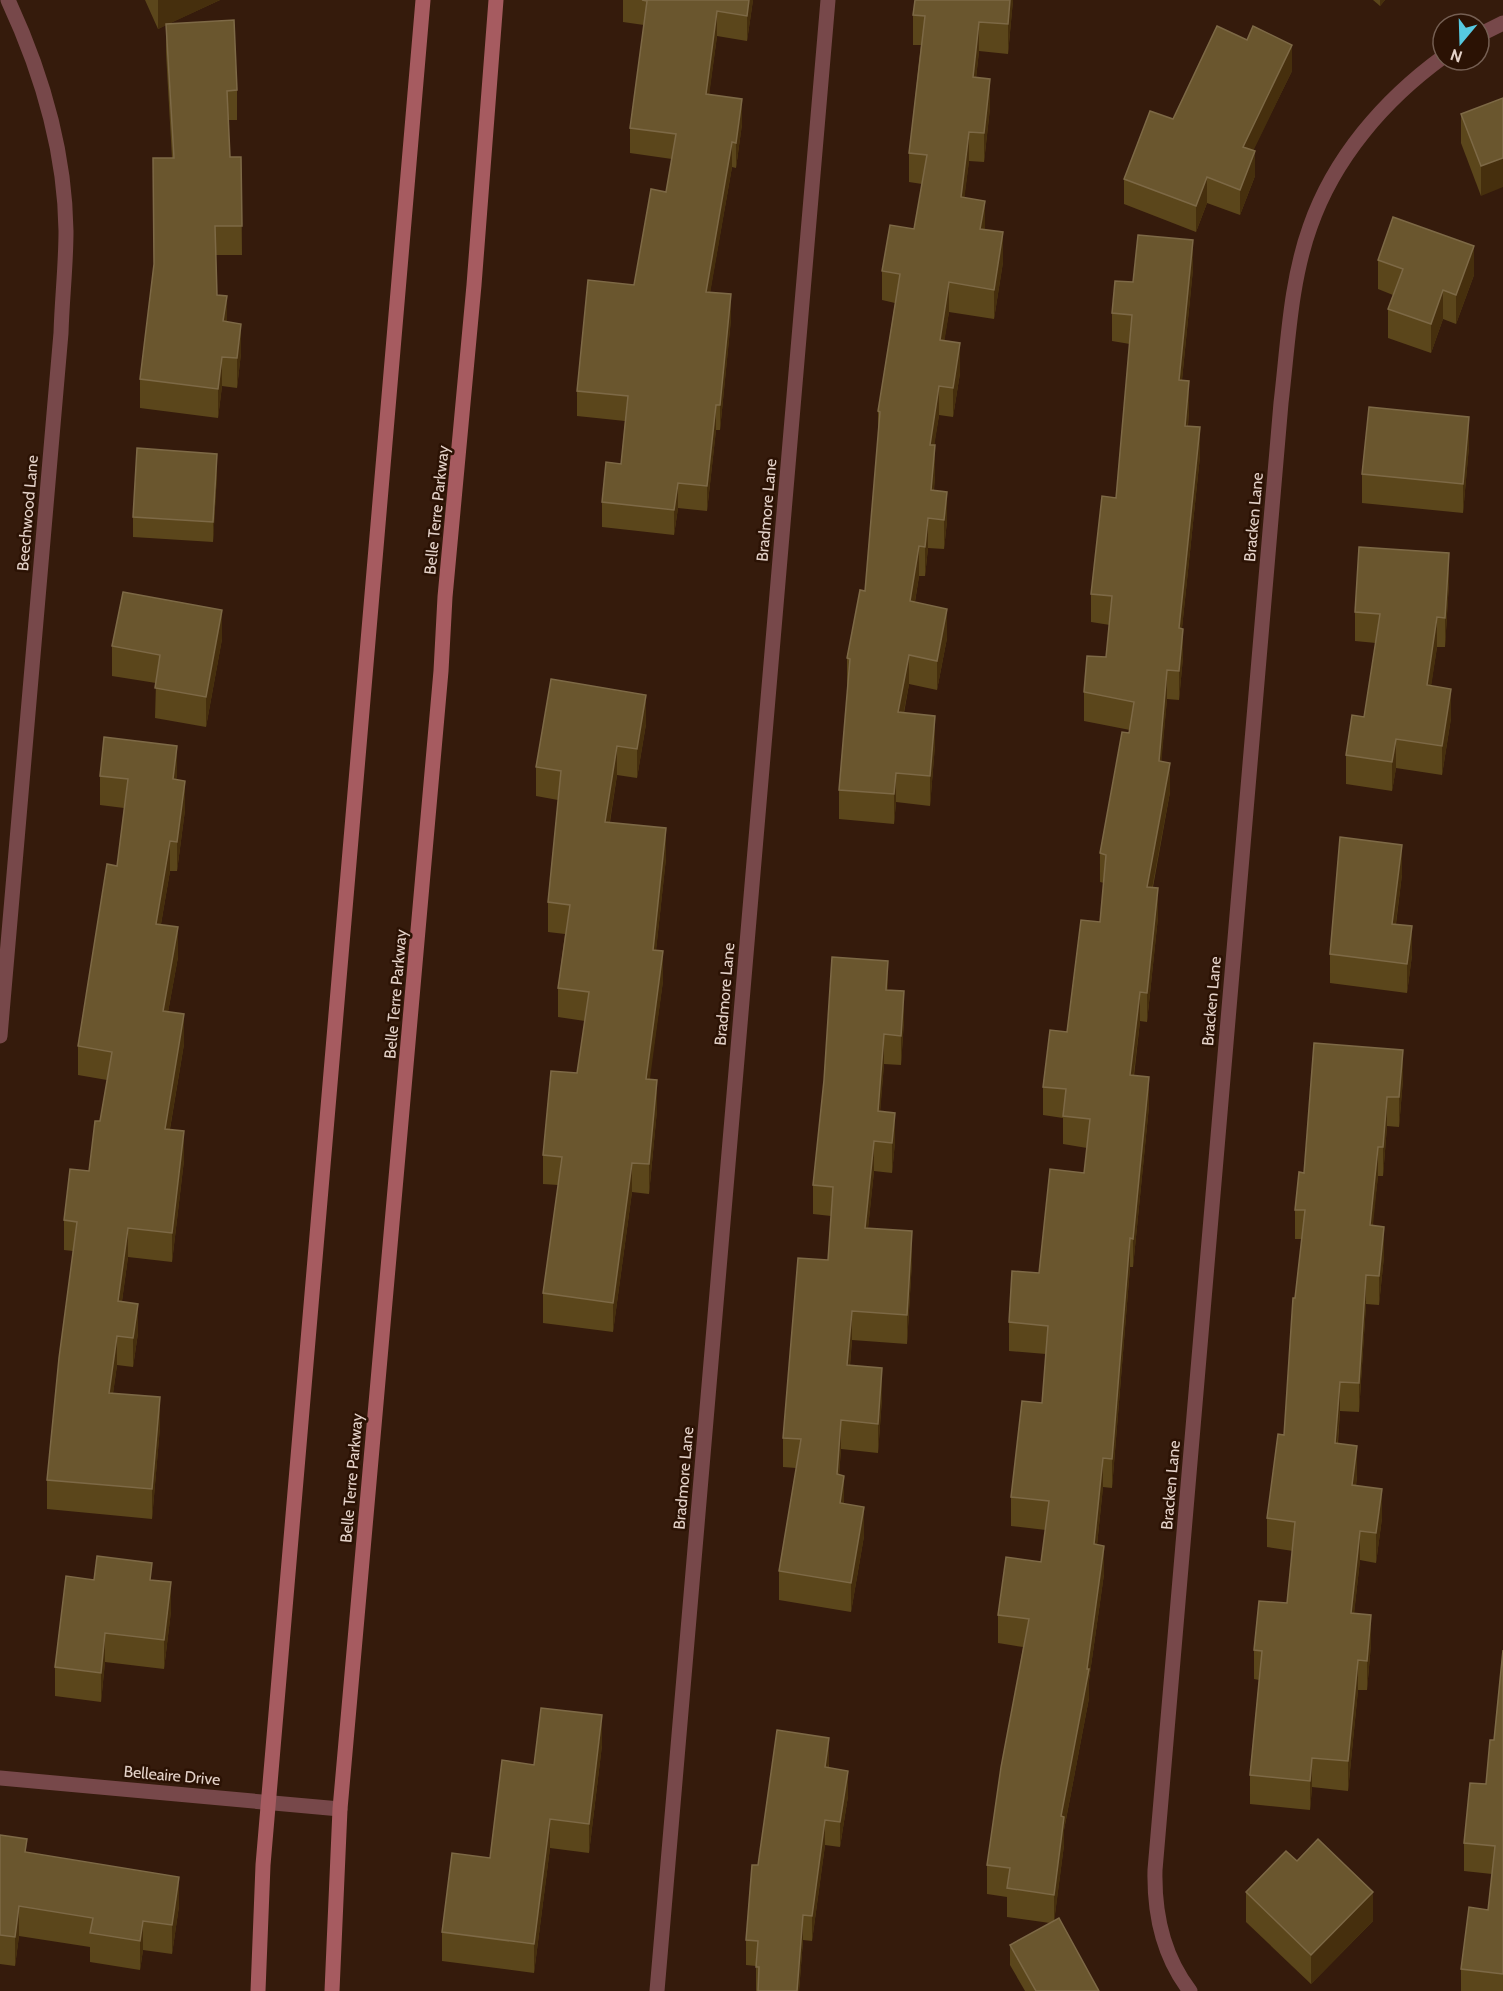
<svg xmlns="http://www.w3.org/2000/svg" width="1503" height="1991" font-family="Cabin,sans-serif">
<rect width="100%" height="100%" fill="#351b0c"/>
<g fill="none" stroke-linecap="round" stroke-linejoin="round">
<g stroke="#77484a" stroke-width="15">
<path d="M1479,35L1503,23"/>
<path d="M0,1036L61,333C62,299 66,265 66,231C65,152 41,71 8,0"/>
<path d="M0,1778L340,1809"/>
<path d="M657,1991L828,0"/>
<path d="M1190,1991C1163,1956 1154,1913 1155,1870L1281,403C1288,345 1290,283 1310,227C1334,158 1384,100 1443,57"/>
</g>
<g stroke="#a65b60" stroke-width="15">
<path d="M258,1991L263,1865L423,0"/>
<path d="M332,1991L340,1809L441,671L445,597L474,285L496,0"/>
</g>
</g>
<g fill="#5b461b">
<path d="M145,0H220L168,24L237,90V120H228L230,157H241L242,255H216L217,295L227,322L241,353L237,388L222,386L218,418L140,408V379L172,158L166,53V25L158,29Z"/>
<path d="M623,0H753L747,41L717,36L709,94L742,124L736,168L732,167L710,292L731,319L720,430H716L707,511L678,508L674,535L602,527V502L621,464L625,421L577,416V391L634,285L666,192L672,159L630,153V128L644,25L623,22Z"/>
<path d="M915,0H1013L1008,54L979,51L976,78L990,108L984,162L969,161L964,198L985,230L1003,262L994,319L949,312L944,341L960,373L953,417L939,415L934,445L935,475L934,490L947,521L944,549L928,548L925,576H919L915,602L947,638L937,690L909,684L904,713L935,745L930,806L896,802L894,824L839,819V790L848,688H847V658L865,591L878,438V411L895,303L882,300V271L914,229L922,184L909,182V153L921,45H913V15Z"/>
<path d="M1373,0H1385L1380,6Z"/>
<path d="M1292,71L1253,150L1255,176L1240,215L1207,203L1196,232L1124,204V179L1173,119Z"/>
<path d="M1503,98L1481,196L1461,143V114Z"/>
<path d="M1378,260L1474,275L1456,324L1443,319L1431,353L1388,338V309L1393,295L1378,289Z"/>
<path d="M1193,269L1182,380L1189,410L1188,426L1200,456L1182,628L1183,657L1179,700L1167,699L1161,761L1170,792L1153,887L1158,917L1147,1022L1140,1021L1134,1076L1149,1106L1133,1267H1130L1112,1488L1103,1487L1097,1545L1104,1574L1089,1680V1698L1064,1830V1845L1054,1921L1099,1991H1025L1010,1965V1945L1050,1923L1007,1917V1897L987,1894V1865L1023,1647L998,1643V1615L1041,1562L1046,1530L1011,1526V1497L1042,1403L1046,1354L1009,1351V1322L1039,1273L1084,1173L1087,1148L1063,1144V1118L1043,1115V1087L1067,1032L1100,922L1104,883L1100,882V853L1130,730L1084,721V692L1106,657L1110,625L1091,622V594L1116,498L1130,344L1112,341V313L1133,282Z"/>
<path d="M1469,446L1463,513L1362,503V474Z"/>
<path d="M217,474L213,542L133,537V517Z"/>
<path d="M1449,582L1445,647H1437L1431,685L1451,718L1442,775L1396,768L1392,791L1346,784V755L1364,717L1376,643L1355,641V612Z"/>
<path d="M222,639L206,727L155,718L156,683L112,676V646Z"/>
<path d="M646,724L637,778L617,775L610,822L666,858L656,950L663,981L649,1080L657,1110L649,1194L632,1192L613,1332L543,1323V1293L558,1185L543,1184V1155L577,1073L585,1021L558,1017V988L565,934L548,932V902L558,800L536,796V767Z"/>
<path d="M177,775L176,779L185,810L177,871H170L161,924L178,957L168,1012L184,1044L170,1129L184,1160L172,1262L128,1257L122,1301L138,1333L133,1367L117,1365L113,1393L160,1427L152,1519L47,1509V1480L73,1251L64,1250V1220L89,1171L100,1121L107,1080L78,1075V1046L117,866L124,808L100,805V776Z"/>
<path d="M1402,874L1396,924L1412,955L1407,993L1330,983V954Z"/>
<path d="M888,990L904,1020L901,1065L884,1064L880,1111L895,1142L892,1173L874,1171L868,1228L912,1261L907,1344L852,1340L850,1366L882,1398L878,1453L841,1449L839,1475L844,1504L864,1536L851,1612L779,1600V1571L796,1468L783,1467V1438L828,1260L831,1216L813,1214V1185Z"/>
<path d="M1403,1079L1399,1127L1387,1126L1383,1176H1378L1372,1226L1384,1256L1379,1305L1366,1304L1359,1412L1340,1411L1338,1443L1357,1475L1356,1486L1382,1518L1376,1563L1360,1560L1354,1613L1371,1644L1367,1690H1358L1348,1791L1312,1787L1310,1810L1250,1804V1775L1259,1680L1254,1679V1650L1287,1603L1293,1551L1267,1547V1518L1284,1435L1295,1298L1302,1239H1295V1210L1304,1173Z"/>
<path d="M94,1580H152L171,1611L164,1669L105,1662L101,1702L55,1696V1667Z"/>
<path d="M1503,1650V1991H1461V1969L1488,1910L1492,1874L1464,1871V1843L1486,1784L1494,1740Z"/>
<path d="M602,1745L589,1853L550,1848L534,1973L442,1961V1932L490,1858L534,1765Z"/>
<path d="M829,1763V1768L848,1796L840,1847L825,1845L812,1941L803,1940L799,1991H756V1966L746,1965V1940L758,1865Z"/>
<path d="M0,1835L27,1852L179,1906L172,1954L143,1950L140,1970L90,1962V1947L19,1936L15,1966L0,1964Z"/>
<path d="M1297,1861L1373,1921L1311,1984L1246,1922V1892Z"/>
</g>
<g fill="#462f0d">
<path d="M158,0H220L158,29Z"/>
<path d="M749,0H753L747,41V16Z"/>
<path d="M1010,0H1013L1008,54V24Z"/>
<path d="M1380,0H1385L1380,6Z"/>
<path d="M717,11V36L706,119V94Z"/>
<path d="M979,22V51L973,106V77Z"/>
<path d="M1292,45V71L1243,172V147Z"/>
<path d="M990,79V108L984,162V133Z"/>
<path d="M742,99V124L736,168V143Z"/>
<path d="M969,132V161L961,226V197Z"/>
<path d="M732,142V167L706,317V292Z"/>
<path d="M1255,151V176L1240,215V190Z"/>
<path d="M1503,158V187L1481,196V166Z"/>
<path d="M1207,177V203L1196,232V206Z"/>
<path d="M985,201V230L980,229Z"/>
<path d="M1003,232V262L994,319V290Z"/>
<path d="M1193,240V269L1179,409V380Z"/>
<path d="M1474,246V275L1456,324V295Z"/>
<path d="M949,282V312L940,370V340Z"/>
<path d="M1443,290V319L1431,353V324Z"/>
<path d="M731,294V319L720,430V405Z"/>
<path d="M227,296V326L223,321Z"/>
<path d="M241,324V353L237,388V358Z"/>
<path d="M960,343V373L953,417V388Z"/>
<path d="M222,357V386L218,418V389Z"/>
<path d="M1189,381V410L1185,455V426Z"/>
<path d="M939,386V415L930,474V445Z"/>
<path d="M716,405V430L707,511V486Z"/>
<path d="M1469,417V446L1463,513V484Z"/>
<path d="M1200,427V456L1179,657V628Z"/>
<path d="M935,445V475L931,519V490Z"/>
<path d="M217,454V474L213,542V522Z"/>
<path d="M678,483V508L674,535V510Z"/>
<path d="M947,492V521L944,549V520Z"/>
<path d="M928,518V548L925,576V547Z"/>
<path d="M919,546V576L910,631V601Z"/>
<path d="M1449,553V582L1445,647V618Z"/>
<path d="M947,609V638L937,690V661Z"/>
<path d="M222,610V639L206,727V697Z"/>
<path d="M1437,617V647L1427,714V685Z"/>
<path d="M1183,629V657L1179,700V671Z"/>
<path d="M909,655V684L898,742V712Z"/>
<path d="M1167,670V699L1159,789V761Z"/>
<path d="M1451,689V718L1442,775V746Z"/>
<path d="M646,695V724L637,778V749Z"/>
<path d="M935,716V745L930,806V776Z"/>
<path d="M1396,739V768L1392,791V762Z"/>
<path d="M177,746V775L173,808V779Z"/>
<path d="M617,746V775L605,851V822Z"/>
<path d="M1170,763V792L1147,915V887Z"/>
<path d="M896,773V802L894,824V794Z"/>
<path d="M185,781V810L177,871V842Z"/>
<path d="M666,828V858L653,979V950Z"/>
<path d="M170,841V871L156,953V924Z"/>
<path d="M1402,845V874L1392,953V924Z"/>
<path d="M1158,888V917L1147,1022V993Z"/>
<path d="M1412,926V955L1407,993V964Z"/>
<path d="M178,927V957L163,1040V1011Z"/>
<path d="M663,951V981L646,1109V1079Z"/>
<path d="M888,961V990H886Z"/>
<path d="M904,991V1020L901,1065V1036Z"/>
<path d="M1140,992V1021L1130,1104V1075Z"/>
<path d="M184,1014V1044L165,1158V1129Z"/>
<path d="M884,1034V1064L878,1140V1111Z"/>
<path d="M1403,1050V1079L1399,1127V1097Z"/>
<path d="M1149,1077V1106L1133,1267V1239Z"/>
<path d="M657,1080V1110L649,1194V1164Z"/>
<path d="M1387,1097V1126L1383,1176V1147Z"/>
<path d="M895,1113V1142L892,1173V1143Z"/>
<path d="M184,1131V1160L172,1262V1233Z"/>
<path d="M874,1141V1171L865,1257V1228Z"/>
<path d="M1378,1147V1176L1370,1255V1225Z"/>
<path d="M632,1163V1192L613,1332V1303Z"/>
<path d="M1384,1227V1256L1379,1305V1276Z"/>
<path d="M128,1228V1257L118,1330V1301Z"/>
<path d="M912,1231V1261L907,1344V1315Z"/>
<path d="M1130,1238V1267L1112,1488V1459Z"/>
<path d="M1366,1275V1304L1359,1412V1383Z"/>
<path d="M138,1304V1333L133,1367V1338Z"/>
<path d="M852,1311V1340L847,1395V1365Z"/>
<path d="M117,1336V1365L109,1422V1393Z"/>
<path d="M882,1368V1398L878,1453V1424Z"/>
<path d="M1340,1382V1411L1335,1472V1443Z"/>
<path d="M160,1397V1427L152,1519V1489Z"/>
<path d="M841,1420V1449L837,1504V1474Z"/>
<path d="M1357,1446V1475L1352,1514V1485Z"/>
<path d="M1103,1458V1487L1094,1573V1544Z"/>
<path d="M844,1476V1505L840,1503Z"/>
<path d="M1382,1489V1518L1376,1563V1533Z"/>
<path d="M864,1507V1536L851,1612V1583Z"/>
<path d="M1360,1531V1560L1351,1642V1613Z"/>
<path d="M1104,1546V1574L1089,1680V1698L1064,1830V1845L1054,1923V1895L1061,1816L1087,1669Z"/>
<path d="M171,1582V1611L164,1669V1640Z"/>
<path d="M1371,1615V1644L1367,1690V1661Z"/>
<path d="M105,1633V1662L101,1702V1673Z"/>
<path d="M1358,1660V1690L1348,1791V1761Z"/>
<path d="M602,1715V1745L589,1853V1824Z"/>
<path d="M829,1738V1763L825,1792V1767Z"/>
<path d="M1312,1758V1787L1310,1810V1781Z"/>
<path d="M848,1771V1796L840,1847V1822Z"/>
<path d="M550,1819V1848L534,1973V1944Z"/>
<path d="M825,1820V1845L812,1941V1916Z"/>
<path d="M179,1877V1906L172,1954V1925Z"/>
<path d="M1373,1892V1921L1311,1984V1955Z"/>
<path d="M19,1906V1936L15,1966V1937Z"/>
<path d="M803,1915V1940L799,1991H797Z"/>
<path d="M143,1921V1950L140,1970V1941Z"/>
</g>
<g fill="#6a562e" stroke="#7d6946" stroke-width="1.5">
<path d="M642,0H749L747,16L717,11L706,94L742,99L736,143L732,142L706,292L731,294L720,405H716L707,486L678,483L674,510L602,502L606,462L621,464L628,396L577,391L588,280L634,285L651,189L666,192L676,134L630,128L647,1Z"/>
<path d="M915,0H1010L1008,24L979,22L973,77L990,79L984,133L969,132L961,197L985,201L980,229L1003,232L994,290L949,282L940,340L960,343L953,388L939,386L930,445H935L931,490L947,492L944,520L928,518L925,547L919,546L910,601L947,609L937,661L909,655L898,712L935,716L930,776L896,773L894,794L839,790L850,659L847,658L860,590L865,591L880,412L878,411L900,274L882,271L890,225L914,229L927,155L909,153L925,16L913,15Z"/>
<path d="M234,20L237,90L227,91L230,157H241L242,226H215L217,295L227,296L223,321L241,324L237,358L222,357L218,389L140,379L154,264L153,158H174L166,24Z"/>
<path d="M1217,26L1247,40L1253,26L1292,45L1243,147L1255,151L1240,190L1207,177L1196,206L1124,179L1150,111L1173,119Z"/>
<path d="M1503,98V158L1481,166L1461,114Z"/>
<path d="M1393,217L1474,246L1456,295L1443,290L1431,324L1388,309L1403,269L1378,260Z"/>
<path d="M1138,235L1193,240L1179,380L1189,381L1185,426L1200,427L1179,628L1183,629L1179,671L1167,670L1159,761L1170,763L1147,887L1158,888L1147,993L1140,992L1130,1075L1149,1077L1133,1239L1130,1238L1112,1459L1103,1458L1094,1544L1104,1546L1087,1669H1089L1061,1816L1064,1817L1054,1895L1007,1888L1010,1868L987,1865L1001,1767L1029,1619L998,1615L1006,1557L1041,1562L1049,1501L1011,1497L1022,1401L1042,1403L1048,1326L1009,1322L1012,1271L1039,1273L1050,1169L1084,1173L1090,1119L1063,1116L1066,1089L1043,1087L1050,1030L1067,1032L1081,920L1100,922L1106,855L1100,853L1122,732L1129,733L1134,702L1084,692L1087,656L1106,657L1112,596L1091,594L1102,496L1116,498L1132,315L1112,313L1115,281L1133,282Z"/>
<path d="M1369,407L1469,417L1463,484L1362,474Z"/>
<path d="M137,448L217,454L213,522L133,517Z"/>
<path d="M1359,547L1449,553L1445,618L1437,617L1427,685L1451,689L1442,746L1396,739L1392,762L1346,755L1352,715L1364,717L1380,614L1355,612Z"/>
<path d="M123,592L222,610L206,697L155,688L160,655L112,646Z"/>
<path d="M551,679L646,695L637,749L617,746L605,822L666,828L653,950L663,951L646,1079L657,1080L649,1164L632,1163L613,1303L543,1293L562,1157L543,1155L551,1071L577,1073L589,992L558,988L570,905L548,902L561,771L536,767Z"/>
<path d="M104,737L177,746L173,779L185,781L177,842L170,841L156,924L178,927L163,1011L184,1014L165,1129L184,1131L172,1233L128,1228L118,1301L138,1304L133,1338L117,1336L109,1393L160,1397L152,1489L47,1480L59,1358L77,1222L64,1220L70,1169L89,1171L95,1121H100L112,1052L78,1046L107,864L117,866L128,779L100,776Z"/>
<path d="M1340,837L1402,845L1392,924L1412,926L1407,964L1330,954Z"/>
<path d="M832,957L888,961L886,990L904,991L901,1036L884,1034L878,1111L895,1113L892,1143L874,1141L865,1228L912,1231L907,1315L852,1311L847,1365L882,1368L878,1424L841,1420L837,1474L844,1476L840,1503L864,1507L851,1583L779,1571L801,1439L783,1438L798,1258L828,1260L833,1187L813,1185L824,1080Z"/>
<path d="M1314,1043L1403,1050L1399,1097H1387L1383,1147H1378L1370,1225L1384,1227L1379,1276L1366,1275L1359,1383L1340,1382L1335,1443L1357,1446L1352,1485L1382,1489L1376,1533L1360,1531L1351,1613L1371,1615L1367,1661L1358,1660L1348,1761L1312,1758L1310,1781L1250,1775L1262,1651L1254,1650L1259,1601L1287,1603L1295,1522L1267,1518L1278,1434L1284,1435L1293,1298H1295L1305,1210H1295L1299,1172L1304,1173Z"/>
<path d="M97,1556L152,1563L150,1580L171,1582L164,1640L105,1633L101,1673L55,1667L66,1576L94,1580Z"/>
<path d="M1503,1650V1974L1461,1969L1469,1907L1488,1910L1495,1846L1464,1843L1470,1783L1486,1784L1490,1740H1494Z"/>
<path d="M541,1708L602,1715L589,1824L550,1819L534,1944L442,1932L452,1853L490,1858L502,1760L534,1765Z"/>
<path d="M777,1730L829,1738L825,1767L848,1771L840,1822L825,1820L812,1916L803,1915L797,1991H758L759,1967H756L758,1941L746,1940L752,1865H758Z"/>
<path d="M0,1835L27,1839L25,1852L179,1877L172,1925L143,1921L140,1941L90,1933L93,1918L19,1906L15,1937L0,1935Z"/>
<path d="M1318,1839L1373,1892L1311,1955L1246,1892L1286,1851L1297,1861Z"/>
<path d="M1059,1918L1099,1991H1036L1010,1945Z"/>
</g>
<g text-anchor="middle" stroke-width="5" stroke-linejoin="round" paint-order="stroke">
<g font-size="16" fill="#e4d2c9" stroke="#2b1204">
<text transform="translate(436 510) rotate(-84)" y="6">Belle Terre Parkway</text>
<text transform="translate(766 510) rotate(-85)" y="6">Bradmore Lane</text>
<text transform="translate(27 513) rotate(-85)" y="6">Beechwood Lane</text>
<text transform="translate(1253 517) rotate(-85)" y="6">Bracken Lane</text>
<text transform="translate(395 994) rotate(-85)" y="6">Belle Terre Parkway</text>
<text transform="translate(724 994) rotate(-85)" y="6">Bradmore Lane</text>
<text transform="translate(1211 1001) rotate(-85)" y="6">Bracken Lane</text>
<text transform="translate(351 1478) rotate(-85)" y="6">Belle Terre Parkway</text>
<text transform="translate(683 1478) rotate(-85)" y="6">Bradmore Lane</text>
<text transform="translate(1170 1485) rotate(-85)" y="6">Bracken Lane</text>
<text transform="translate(172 1775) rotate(5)" y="6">Belleaire Drive</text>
</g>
</g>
<g transform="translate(1461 42) rotate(199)"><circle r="28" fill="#2b1204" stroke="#755f53" stroke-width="1.5"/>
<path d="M0-4.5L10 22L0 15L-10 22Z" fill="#56c9e1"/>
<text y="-9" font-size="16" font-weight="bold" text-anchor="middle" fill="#e4d2c9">N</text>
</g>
</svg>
